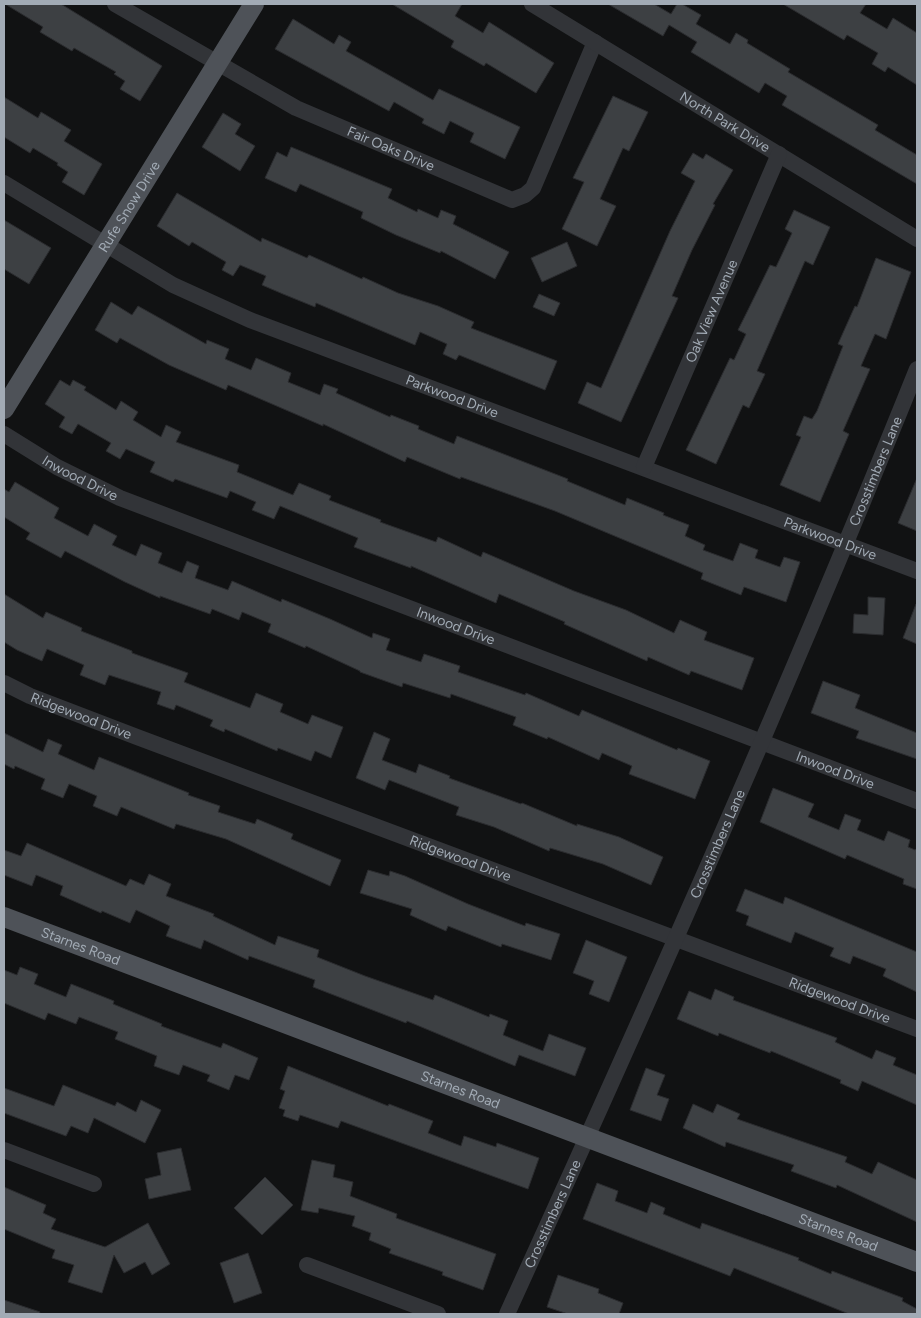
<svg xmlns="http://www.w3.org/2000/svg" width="921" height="1318" font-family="Figtree,sans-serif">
<rect width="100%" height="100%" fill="#111213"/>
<g fill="#3d4043" stroke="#2b2c2f">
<path d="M5,4H61L162,66L140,101L120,89L125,81L114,74L116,72L74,48L72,51L40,32L43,27Z"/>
<path d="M392,4H462L455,16L483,33L489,22L554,63L536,93L486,63L484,66L451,47L454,41Z"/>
<path d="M608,4H654L671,14L677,4H682L701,15L696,24L730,44L736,33L748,40L747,43L790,69L788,72L878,125L875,130L917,155V184L782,105L787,96L765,83L759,93L691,52L697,42L669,25L663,36Z"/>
<path d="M783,4H866L860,13L887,29L893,18L917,33V85L888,67L885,72L872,64L878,53L847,35L844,40Z"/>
<path d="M293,19L334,44L339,35L351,42L346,51L433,100L439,89L520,127L505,159L470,142L474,133L450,121L444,134L422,123L424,119L394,102L389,111L275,49Z"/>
<path d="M613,96L648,112L629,151L623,148L600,199L616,206L597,246L562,229L584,182L573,178Z"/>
<path d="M4,97L38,118L41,112L71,130L64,141L102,164L84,195L62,182L68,172L57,165L58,163L33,148L30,153L4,137Z"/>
<path d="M223,113L241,124L235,134L255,146L240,171L202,147Z"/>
<path d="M291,147L392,189L388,198L417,212L418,209L438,218L441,210L456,216L453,224L509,252L495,279L441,251L440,253L396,235L361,218L363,212L300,184L296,192L265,178L277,152L287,157Z"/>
<path d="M693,153L703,159L706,154L733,170L713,204L715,205L692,250L672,296L678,298L621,422L578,403L587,382L601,388L670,231L695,181L681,173Z"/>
<path d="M177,193L261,242L262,238L307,258L309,255L362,279L363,277L398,293L438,306L474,322L471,328L557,361L545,390L459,355L456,360L443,354L447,344L420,332L415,345L316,303L315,307L283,294L262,285L266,276L240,265L233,276L222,270L226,262L192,242L189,246L157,226Z"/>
<path d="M794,210L830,227L813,265L805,261L757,371L765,374L749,408L743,405L716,464L686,450L730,358L734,360L746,334L738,330L747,312L770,265L776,267L792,233L785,229Z"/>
<path d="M4,220L51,248L29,284L4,269Z"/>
<path d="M567,242L577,266L542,282L531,258Z"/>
<path d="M876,258L911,272L886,339L875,334L861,366L870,369L843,431L849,434L820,502L780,485L801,437L796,435L804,416L812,419L817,411L843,346L838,344L855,306L857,307Z"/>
<path d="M539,294L560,303L554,316L533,307Z"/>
<path d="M111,302L132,315L138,306L206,344L207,340L229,349L225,359L251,370L256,358L291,373L288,382L320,395L324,384L338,389L336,393L390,417L391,415L419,426L418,429L454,444L457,436L568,479L567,481L625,505L627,498L664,513L663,515L689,525L685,536L705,545L703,550L733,561L740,543L758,550L755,558L780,567L784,557L800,562L786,602L744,587L741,595L701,579L703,573L555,511L461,477L460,479L407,457L405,462L323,424V426L228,385L226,390L169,365L120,338L117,343L95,330Z"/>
<path d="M60,380L70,386L73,380L86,387L84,390L116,410L121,401L138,412L133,420L161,437L166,425L181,432L176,442L239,465L237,472L293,495L299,483L331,496L329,500L381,520L380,522L436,542L438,537L481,557L483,552L574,591L626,610L674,633L680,620L707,632L704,640L754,658L742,690L691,671L689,675L648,657L647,661L564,624L565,622L499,594L496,603L411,566V568L354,547L358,538L280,506L274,519L252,510L256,502L230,491L227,498L175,479L173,482L150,472L155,462L126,449L120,459L106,451L111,443L78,424L72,434L59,427L65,417L45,404Z"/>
<path d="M917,478V531L898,523Z"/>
<path d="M15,482L59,508L54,518L88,536L94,524L117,536L112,545L136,556L141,544L162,553L158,563L182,573L187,561L199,566L195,578L228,590L232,581L281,602L282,599L330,619L372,638L373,633L390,639L386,650L421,662L424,654L460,666L458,672L525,695L526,693L579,716L582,710L677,750L678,748L710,761L695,799L629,774L632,766L602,753L599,760L548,737L547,739L513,725L516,717L451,694L450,698L403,683L402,687L360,672V671L306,646L305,648L268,632L271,624L242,612L239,620L212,609L210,614L160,596V598L125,582L65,551L61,558L26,539L30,533L4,517V489L9,492Z"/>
<path d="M4,594L43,618L46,612L82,628L81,631L132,651V653L188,673L184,682L250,708L256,693L283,704L280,712L308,724L312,715L343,727L331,758L315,751L311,761L278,748L277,751L225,729L224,732L210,726L213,720L176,705L174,710L157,704L161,692L109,675L105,685L80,675L84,665L47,649L42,661L17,650L4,642Z"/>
<path d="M868,597L885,598L883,635L853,633L854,614L868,615Z"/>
<path d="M916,604H917V644L903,638Z"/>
<path d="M823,681L860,695L855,708L917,733V759L856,738L859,731L811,713Z"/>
<path d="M374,732L390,739L382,760L416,773L419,764L450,776L449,778L521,804L522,803L577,826V824L619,837L663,857L651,885L603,864L550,848L549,851L494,827L456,815L459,807L389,780L385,790L356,778Z"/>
<path d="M4,733L43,752L48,739L62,745L58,754L94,770L99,757L189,793L188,795L220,806L218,812L255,824L257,819L293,834L291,839L341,860L330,886L226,839L176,824L174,829L121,807L117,816L93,806L97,796L69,784L63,798L41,789L45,779L15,766L14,769L4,764Z"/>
<path d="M773,788L814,804L808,817L839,830L845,814L861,820L857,830L884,841L888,831L910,840L908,847L915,850L917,848V889L903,884L904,879L847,855L845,859L760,822Z"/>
<path d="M27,843L126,886L130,879L144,885L149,874L171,884L166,896L214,914L213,916L275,945L278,936L319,950L317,957L365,976L433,1000L435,995L489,1017L490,1014L508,1021L503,1035L543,1051L549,1034L586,1048L575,1076L519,1055L515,1066L407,1021L406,1023L313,987L315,980L249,956L248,960L204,940L201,949L166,936L170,926L136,910L130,923L102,911L101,913L60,895L63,886L36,875L32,886L4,875V850L21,856Z"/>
<path d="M368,870L389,876L390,871L405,876L468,904L525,926L526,923L560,934L551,960L502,944L501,947L448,926L446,931L410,915L412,909L360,893Z"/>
<path d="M745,889L783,904L785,897L917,952V992L883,976L886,969L853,956L850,964L830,956L834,948L795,932L791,943L746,925L749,916L736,911Z"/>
<path d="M586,940L627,957L609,1002L589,994L594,981L573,973Z"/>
<path d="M20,967L38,974L34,984L66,997L71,984L114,1001L113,1004L162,1024L161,1026L221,1048L223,1043L258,1058L249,1080L235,1075L229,1090L207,1081L210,1075L183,1065L179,1075L154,1066L157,1056L115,1039L118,1032L79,1017L76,1024L48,1013L45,1020L4,1003V970L17,975Z"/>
<path d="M715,989L734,997L733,1000L837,1038L835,1042L872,1059L876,1050L896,1058L893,1065L917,1075V1105L862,1081L858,1091L840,1083L841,1080L771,1051L770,1053L719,1033L718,1036L677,1019L689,991L711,1000Z"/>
<path d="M288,1066L388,1106L389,1104L433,1121L428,1133L461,1146L464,1136L496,1147L497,1143L539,1158L528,1189L341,1121L338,1128L300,1115L298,1121L283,1116L285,1110L279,1108L285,1091L280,1089Z"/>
<path d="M646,1068L665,1075L657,1095L669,1099L661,1121L630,1110Z"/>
<path d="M63,1085L115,1106L117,1102L136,1112L141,1100L161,1110L145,1143L94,1118L88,1133L71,1126L66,1136L4,1113V1088L54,1106Z"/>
<path d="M693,1104L713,1113L717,1104L740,1114L737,1119L847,1157L845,1162L872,1174L878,1162L917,1180V1222L837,1185L836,1188L791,1171L794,1165L726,1142L725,1147L683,1128Z"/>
<path d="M181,1148L191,1190L149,1199L145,1179L161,1175L157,1153Z"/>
<path d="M312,1160L335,1165L333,1177L353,1182L350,1196L397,1214L396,1218L496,1254L483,1290L442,1275L443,1272L389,1253L391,1249L369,1240L371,1233L352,1226L355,1216L319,1208L318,1213L301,1210Z"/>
<path d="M265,1177L293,1205L262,1235L234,1208Z"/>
<path d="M597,1183L618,1191L615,1201L647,1213L651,1202L665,1208L663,1214L700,1229L702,1223L799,1258L798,1260L831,1274L832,1271L903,1298L902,1301L917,1309V1314H849L734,1268L730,1276L583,1219Z"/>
<path d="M4,1187L46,1205L43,1213L56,1219L51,1229L105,1247L148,1223L170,1264L152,1275L145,1262L124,1273L114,1255L102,1293L68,1282L74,1265L52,1258L55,1250L4,1229Z"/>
<path d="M248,1253L262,1293L234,1303L220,1263Z"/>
<path d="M558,1275L599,1289L598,1293L623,1303L619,1314H568L547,1307Z"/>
<path d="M4,1300L40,1312L39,1314H4Z"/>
</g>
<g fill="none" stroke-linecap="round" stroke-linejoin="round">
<g stroke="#323438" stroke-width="16">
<path id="s1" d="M115,4L296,108L512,200L525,195L533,188L595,42"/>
<path id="s2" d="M532,4L917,239"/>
<path id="s3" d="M4,183L173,285L250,320L917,571"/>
<path id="s4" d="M4,434L57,467L120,498L917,801"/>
<path id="s5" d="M644,467L779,154"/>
<path id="s6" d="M4,683L30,696L137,737L917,1029"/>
<path d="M4,1150L94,1184"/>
<path d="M307,1265L438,1314"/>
<path id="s7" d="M507,1314C649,1002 789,688 917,369"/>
</g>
<g stroke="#4e5258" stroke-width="20">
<path id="s8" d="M4,409L254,4"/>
<path id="s9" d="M4,917L917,1262"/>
</g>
</g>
<g text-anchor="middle" stroke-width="4" stroke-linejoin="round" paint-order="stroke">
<g font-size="14" fill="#a2abb5" stroke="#0c0d0e">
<text dy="5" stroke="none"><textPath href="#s2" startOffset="226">North Park Drive</textPath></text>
<text dy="5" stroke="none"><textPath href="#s1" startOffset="312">Fair Oaks Drive</textPath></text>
<text dy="5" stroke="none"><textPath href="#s8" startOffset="238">Rufe Snow Drive</textPath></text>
<text dy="5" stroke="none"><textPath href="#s5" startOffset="170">Oak View Avenue</textPath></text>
<text dy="5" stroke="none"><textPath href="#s3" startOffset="498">Parkwood Drive</textPath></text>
<text dy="5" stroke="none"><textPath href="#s7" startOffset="920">Crosstimbers Lane</textPath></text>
<text dy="5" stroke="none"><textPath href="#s4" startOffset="88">Inwood Drive</textPath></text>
<text dy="5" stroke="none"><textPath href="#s3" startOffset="902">Parkwood Drive</textPath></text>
<text dy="5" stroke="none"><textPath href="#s4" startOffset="492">Inwood Drive</textPath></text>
<text dy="5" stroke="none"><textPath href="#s6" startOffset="84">Ridgewood Drive</textPath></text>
<text dy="5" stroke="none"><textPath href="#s4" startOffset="898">Inwood Drive</textPath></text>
<text dy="5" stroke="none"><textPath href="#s7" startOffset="515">Crosstimbers Lane</textPath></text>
<text dy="5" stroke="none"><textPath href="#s6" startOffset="489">Ridgewood Drive</textPath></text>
<text dy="5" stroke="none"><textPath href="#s9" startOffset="82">Starnes Road</textPath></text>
<text dy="5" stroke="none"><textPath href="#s6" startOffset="894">Ridgewood Drive</textPath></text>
<text dy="5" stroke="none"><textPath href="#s9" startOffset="488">Starnes Road</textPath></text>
<text dy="5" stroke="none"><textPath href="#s7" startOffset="110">Crosstimbers Lane</textPath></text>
<text dy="5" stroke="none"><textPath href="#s9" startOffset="892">Starnes Road</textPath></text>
</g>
</g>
<rect width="921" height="1318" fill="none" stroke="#a2abb5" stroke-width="10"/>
</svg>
